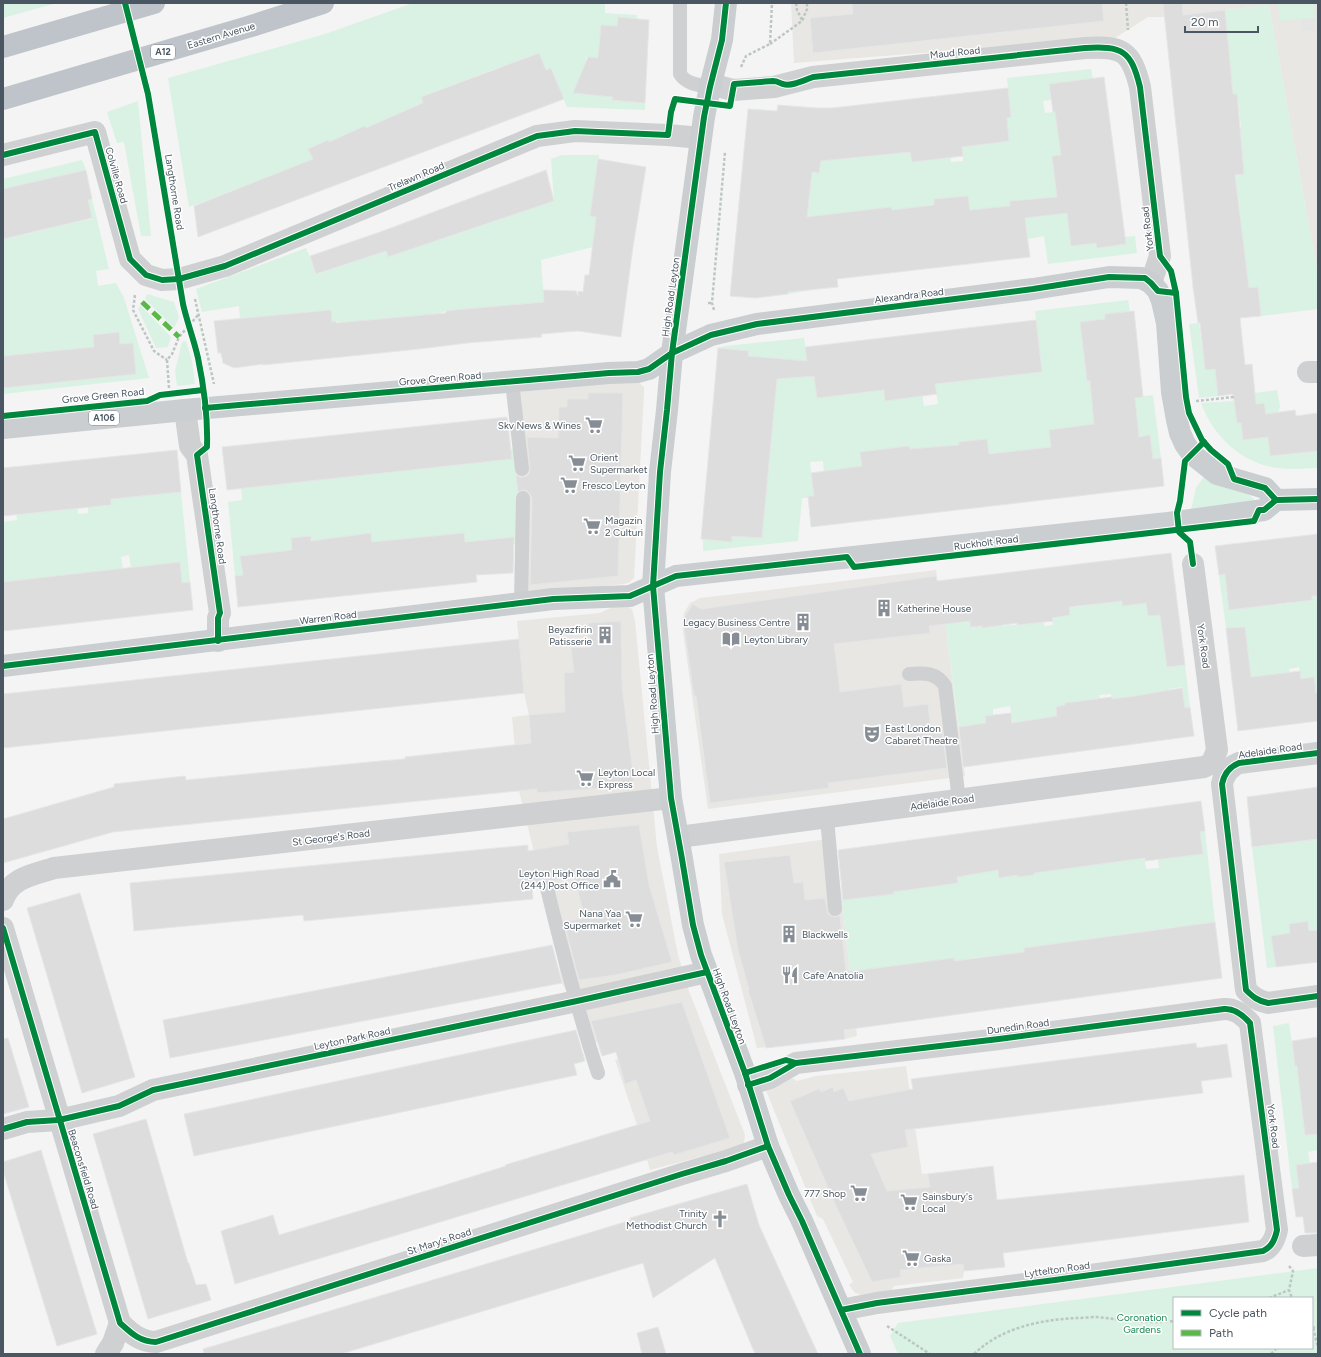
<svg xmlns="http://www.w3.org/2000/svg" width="1321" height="1357" font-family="Figtree,sans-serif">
<rect width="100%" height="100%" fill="#f4f4f4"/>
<g fill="#e8e7e3">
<path d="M791,3H1318V276L1269,5L1164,17H1148L1115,38L794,63Z"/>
<path d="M637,381L644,387V394L634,578L630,582L624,584L516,594L518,494L508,393L596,383Z"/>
<path d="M936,570L943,624L945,622L965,776L708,809L682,624L684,613L690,603L700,598Z"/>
<path d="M615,606H626L632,609L635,621L657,847L678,955L689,991L745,1135L744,1143L733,1150L723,1154L700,1157L650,1170L637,1125L615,1060L619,1059L611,1039L592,1043L586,1022L562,983L555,944L540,883L534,852L519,791L512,717L529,715L524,693L517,621L600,613Z"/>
<path d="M835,838L857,1036L845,1039L757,1048L722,914L719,854Z"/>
<path d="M906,1066L922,1174L952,1171L964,1271L963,1278L894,1286L890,1292L862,1295L855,1293L849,1285L853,1282L823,1219L817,1216L765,1088L788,1076L797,1081L816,1076Z"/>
</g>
<path fill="#e6e5e6" d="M1278,3H1313L1316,30L1303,31L1301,19L1280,21Z"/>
<g fill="#d9f2e3" fill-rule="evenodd">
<path d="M3,3H57L3,18Z"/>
<path d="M413,3H605V13L637,15V19L618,17L617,26L601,25L599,51L616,52V60L586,57L583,94L613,95V100L645,103V110L567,107L551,68L546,70L538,53L516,61L523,80L509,85L502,66L431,93L421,98L429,117L371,139L365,126L333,154L328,141L309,149L313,160L189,207L168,78L325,34Z"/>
<path d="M1278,3H1313L1315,18L1280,21Z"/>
<path d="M1269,5L1318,276V309L1261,316L1257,287L1222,291L1248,279L1245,254L1219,257L1214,214L1240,211L1229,128L1241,127L1237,94L1226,95L1195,44L1228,40L1225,10Z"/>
<path d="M1091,69L1093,79L1049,84L1051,100L1043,101L1045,113L1081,109L1065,154L1052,156L1092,210L1097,247L1125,244V237L1135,236L1137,253L1048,264L1044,236L1028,239L1023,200L1010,202L1013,229L999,207L970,211L967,196L934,199V206L815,265L817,289L788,294L792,232L810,185L812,172L819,173L821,155L844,159L910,152L912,162L929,160L928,150L946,124L951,162L963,161L962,146L1009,141L1007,118L1011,117L1007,78Z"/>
<path d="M138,101L151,236H141L124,142L117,143L107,112Z"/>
<path d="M562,155H599L590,216L607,219L597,246L541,260L544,302L446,311L437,314L342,323L336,321L332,322L331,310L257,330L256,317L240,319L239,306L202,312L196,289L306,248L317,274L386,251L389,257L554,201L551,159Z"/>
<path d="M82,160L86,170L3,189V179Z"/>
<path d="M92,199L109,269L96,271L98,286L116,283L124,298L149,378L3,394V388L136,373L133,343L120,344L119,332L93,335L94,347L3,356V239L12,237L8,219L19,217L23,235L52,228L48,210L58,207L63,225L92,219L88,200Z"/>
<path d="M147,294L174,302L179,317L174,328L145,299Z"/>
<path d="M1128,300L1130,312L1105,314V319L1080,322L1083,346L1108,349L1083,352L1087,381L1112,378L1113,389L1091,391L1092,402L1153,395L1161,458L1153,459L1150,436L1139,437V431L1126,433L1082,426L1049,430L1051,447L1038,448L990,476L987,439L959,442L963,480L911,463L909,446L861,452L862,466L824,473L823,461L810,462L814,496H808V498H802L798,541L703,551V539L731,542L732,536L762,538L778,359L748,356L749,351L718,348L725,346L804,338L809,376H814L817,398L921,386L924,406L938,404L935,384L983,379L981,356L991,355L994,377L1018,375L1027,351L1029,374L1042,372L1035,311Z"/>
<path d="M140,305L171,337L168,347L156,348L138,309Z"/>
<path d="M1199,323L1205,370L1215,369L1218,396L1199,398L1189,324Z"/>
<path d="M186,341L192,361L195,384L177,386L175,371L182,342Z"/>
<path d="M1277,390L1280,406L1278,413L1266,416L1264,403L1249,405L1254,393Z"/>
<path d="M1234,401L1237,423H1241L1243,440L1268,437L1270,456L1318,451V468C1305,468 1291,470 1278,468C1242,464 1213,436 1201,403Z"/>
<path d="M514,449L518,494L517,544H507L506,538L480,540V548L372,542L371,533L351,536L315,570L311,536L291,538L292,551L241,556L243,575L235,576L228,502L242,500L241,488L457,465L482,453L483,462L500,461L499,451Z"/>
<path d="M1204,477L1230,489L1249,495L1254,499L1253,503L1191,510L1196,488Z"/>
<path d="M181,492L190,582L182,583L180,562L131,568L129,555L121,557L123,569L3,582V522L17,520L16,509L41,512L64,510V505L77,504L78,514L88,513V507L111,505V499Z"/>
<path d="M1288,569L1312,600V596H1318V693H1316L1314,678L1301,679L1299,667L1289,669L1291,680L1266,677L1265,675L1252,677L1253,682L1232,685L1229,655L1247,652L1245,627L1226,628L1219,575L1225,574L1227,596L1240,595L1277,601V605L1292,603Z"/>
<path d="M1131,588L1160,615L1167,667L1185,665L1190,707L1185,708L1182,687L1169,689V691L1125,697L1115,719L1111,694L1099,695L1100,698L1065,703V705L1056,707L1057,716L1013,723L1010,706L993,709V715L985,716L988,737L972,734L971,725L959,727L945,622L968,607L971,627L982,626V628L993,627L992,617L999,616L1001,626L1035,623L1042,611L1044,626L1053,625L1052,618L1070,615L1067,596L1075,595L1076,607L1098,604L1097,593L1111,591L1113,602L1122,601V606L1133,604Z"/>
<path d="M1262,825L1318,838V930L1309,931L1308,921L1289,924L1290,933L1271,936L1276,967L1267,968L1252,847L1265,846Z"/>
<path d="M1205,831L1215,922L1197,924L1198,932L1174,927L1081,940L1085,968L1070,942L1041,946L1038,961L1036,946L1024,948L1025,960L1004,979L1001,955L971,958L975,983H970L967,959L954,961L935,988L931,961L909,964L903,976L901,965L850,972L841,891L857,889L859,898L893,894V892L958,883L956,864L990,859L1017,875V877L1034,875V870L1051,871L1069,868L1066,849L1086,866L1097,865L1102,844L1104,864L1133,860L1142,839L1146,869L1159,868L1157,851L1191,856L1202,854L1200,832Z"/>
<path d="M1289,1023L1295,1066L1316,1063L1318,1077V1150L1308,1152L1310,1163L1296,1165L1299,1188L1292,1189L1273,1026Z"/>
<path d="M1318,1268V1354H898L890,1336L898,1323ZM1174,1298H1312V1348H1174Z"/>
</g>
<g fill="#ddddde" stroke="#e5e6e7">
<path d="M852,3H1102L1104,21L813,53L810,18L853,14Z"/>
<path d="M1163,3H1182L1183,15L1225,10L1233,94H1237L1244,174L1235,175L1249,288L1258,287L1261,316L1240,318L1245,365L1252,364L1256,404L1264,403L1266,414L1295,410L1296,416L1318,413V451L1270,456L1268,437L1243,440L1241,423H1237L1233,394L1218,396L1215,369L1205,370L1200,323H1198L1193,287Z"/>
<path d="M618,17L649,20L645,103L612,100L613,97L573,93L588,57L598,58L601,25L617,26Z"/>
<path d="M539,53L546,70L551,68L564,99L198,237L194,206L313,159L308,149L328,140L329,142L365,126L366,128L423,103L421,97Z"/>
<path d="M1104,77L1126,244L1097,248L1096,243L1071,246L1067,213L1025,218L1030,257L837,279L838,287L788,292V294L756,298L730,296L748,109L777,111L778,105L816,108H832L1008,88L1011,117L1007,118L1009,141L962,147L963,156L912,162L910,152L821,161L819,173L812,172L807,217L891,207L892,210L934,205V199L968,196L970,210L1010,206V201L1057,197L1052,156L1061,155L1055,112H1053L1049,84Z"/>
<path d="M598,159L646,167L633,247L621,337L578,331L541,334L542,337L467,343L419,349L263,365V364L234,368L223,363L221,353H218L214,321L331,310L332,322L336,321V323L446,313V311L465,309L544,302L543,290L576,291L578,296V291L583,292L585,275H589L596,217L590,216Z"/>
<path d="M86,170L92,199L88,200L92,218L3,239V189Z"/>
<path d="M546,170L554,201L388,257L386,251L316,274L310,256L380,232Z"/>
<path d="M1134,311L1143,397L1135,398L1139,437L1150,435L1153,459L1161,458L1164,486L811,527L808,496H814L811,473L862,466L860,452L909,446L910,449L959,445V442L987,439L989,454L1051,447L1049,430L1094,424L1090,381H1087L1080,322L1105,319V314Z"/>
<path d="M1036,320L1042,372L935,384L937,394L885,401L884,390L817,398L814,376L777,379L762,538L732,536V542L701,539L718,348L749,351L748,356L807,361L805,347Z"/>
<path d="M119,332L120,344L133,343L136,374L3,388V356L94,347L93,335Z"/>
<path d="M588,393H623L618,576L530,585L532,498L530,494L527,491L523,490L518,492L516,475L519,477H523L527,476L530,472L527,437L558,438L559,407H567V399H588Z"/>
<path d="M507,417L512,459L227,490L222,447Z"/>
<path d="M177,450L181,492L111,499V505L3,516V468Z"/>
<path d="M371,533L372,542L464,533L465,542L514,537L513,573L476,575L477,582L238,607L235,576L243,575L240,556L292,550L291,538L311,536V541Z"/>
<path d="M1318,534V596H1312V600L1229,610L1225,574L1219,575L1215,546Z"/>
<path d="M1171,553L1185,665L1167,667L1160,615L1148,616L1146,603L1122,606V601L1069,607L1070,615L1052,618L1053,621L1017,625V623L982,628V626L970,627V621L929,626L930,633L834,644L840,692L901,684L904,707L928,704L931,731L942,729L947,768L828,783L829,788L710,803L696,696H694L683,619L693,604L701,609L936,576L937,581Z"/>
<path d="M180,562L182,583L190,582L193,610L3,631V582Z"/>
<path d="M621,621L622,686L634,780L627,786L537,793V789L113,832L3,863V819L114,787V784L185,776L186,780L380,761L405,759V757L531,743L529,715L565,712L564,673L574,672L571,648L590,647L588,623Z"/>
<path d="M1245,627L1251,677L1300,671L1301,679L1314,677L1316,693H1318V721L1238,731L1226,628Z"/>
<path d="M519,639L524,693L3,748V694Z"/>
<path d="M1182,688L1185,708L1190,707L1194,736L964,767L963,766L959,727L986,723L985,716L1011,713L1012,723L1057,716L1056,707L1065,705V703L1112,697V699L1135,696Z"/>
<path d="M1318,787V839L1252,847L1247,797Z"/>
<path d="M1201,801L1205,831L1200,832L1203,854L1145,861V858L1034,873V875L1017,877V875L999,878L998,870L957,877L958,883L893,892L894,894L843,900L838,850Z"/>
<path d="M639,825L649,885L672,962L615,975L579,980L564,922L585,918L574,876L551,881L545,880L541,883L532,884L533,899L304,921L303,915L134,931L130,883L528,845V851L569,844L567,832Z"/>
<path d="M790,855L794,883L803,882L805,900L825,898L828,914L835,917L840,916L846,972L931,961L954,958V961L1024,952V948L1215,922L1222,978L844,1030L845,1039L766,1048L748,990L749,989L738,950L724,862Z"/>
<path d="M80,893L135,1077L82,1093L27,908Z"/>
<path d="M1308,921L1309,931L1318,930V962L1276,967L1271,936L1290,933L1289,924Z"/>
<path d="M552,945L562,983L170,1058L163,1020Z"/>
<path d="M682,1002L730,1138L674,1155L672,1152L235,1284L221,1231L273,1215L279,1235L442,1186L506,1166L505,1165L650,1121L636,1080L625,1084L616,1052L602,1056L591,1021Z"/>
<path d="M576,1030L585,1061L574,1064L577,1075L194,1156L184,1114Z"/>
<path d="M1318,1037V1134L1305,1135L1297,1066H1295L1292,1041Z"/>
<path d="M8,1038L29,1107L3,1114V1039Z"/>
<path d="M1196,1043L1197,1048L1227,1044L1232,1077L1201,1081L1203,1093L905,1130L908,1147L871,1154L887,1191L930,1187L928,1174L993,1166L997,1200L1244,1175L1249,1222L1003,1253L1005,1267L964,1271L963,1264L900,1270L901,1277L872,1282L837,1208L790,1101L819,1089L821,1092L833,1087L834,1092L843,1088L849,1101L913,1089L911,1079Z"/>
<path d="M146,1119L188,1263H189L196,1285L206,1284L211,1300L148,1319L93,1134Z"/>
<path d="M41,1150L97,1334L57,1346L3,1171V1162Z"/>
<path d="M1318,1162V1233H1305L1303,1217H1296L1292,1189L1299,1188L1296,1165Z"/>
<path d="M747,1184L759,1225L818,1354H755L715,1258L653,1298L643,1263L341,1354H204L203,1349L579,1236L631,1220L630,1218Z"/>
<path d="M658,1327L666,1354H642L637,1333Z"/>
</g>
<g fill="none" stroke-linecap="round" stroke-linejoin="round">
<g stroke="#bcc7c4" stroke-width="2.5" stroke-dasharray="3 2" stroke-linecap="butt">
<path d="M796,3L797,10L802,20"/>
<path d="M1126,3L1128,30"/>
<path d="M770,44L802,21L807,9V3"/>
<path d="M741,67L746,56L770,44L772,3"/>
<path d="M135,295L133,310L154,351L167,360"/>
<path d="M195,299L214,384"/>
<path d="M708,303H712"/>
<path d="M714,310L712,303L725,152"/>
<path d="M169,388L167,360L172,354L179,337L199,314"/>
<path d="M1196,401L1234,397"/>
<path d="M1289,1266L1293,1271L1289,1290L1292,1298"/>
<path d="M1269,1298L1289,1290"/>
<path d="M887,1326L930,1354"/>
<path d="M1312,1328L1318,1327"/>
<path d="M1313,1328L1318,1347"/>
<path d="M974,1354C1001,1328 1039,1320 1076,1318C1083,1318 1091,1317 1097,1317C1125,1320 1146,1324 1174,1321"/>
<path d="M1271,1354L1277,1348"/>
</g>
<g stroke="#ced0d2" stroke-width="14">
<path d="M680,3V74C686,84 699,85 710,87"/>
<path d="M512,382L522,469"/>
<path d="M521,603L523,498"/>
<path d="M909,674C924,673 936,672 945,686L959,800"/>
<path d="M827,818L835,909"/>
<path d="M547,888C562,950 578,1012 598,1073"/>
</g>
<g stroke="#ced0d2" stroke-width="22">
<path d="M710,84L733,90L774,87L813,77L1085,48C1122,46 1131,50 1140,87L1160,256L1151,283"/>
<path d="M3,155L95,132L130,259L146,275L162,280L179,279L225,266L537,136L575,131L668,135L701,138"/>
<path d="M1308,372H1318"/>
<path d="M185,410L190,446L197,455L220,613L218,618V641"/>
<path d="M1318,753L1239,763C1229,767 1224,774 1222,784L1246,990C1253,997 1258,1001 1268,1003L1318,996"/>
<path d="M679,837L1204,767L1212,763L1217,750L1193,564"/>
<path d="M3,900C11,877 33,875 54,868L671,798"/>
<path d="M3,928L120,1323"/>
<path d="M748,1085L770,1078L796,1063L999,1039L1224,1009C1235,1008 1243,1015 1250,1023L1277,1230C1275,1239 1272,1247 1263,1251L1055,1280L877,1303L841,1310"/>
<path d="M3,1129L27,1122L59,1120L119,1106L153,1090L577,1001L707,972"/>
<path d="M1303,1246L1318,1245"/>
<path d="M120,1323C131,1333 140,1342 156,1342L682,1174L726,1161L768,1146"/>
<path d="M106,1354L113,1343L120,1323"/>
</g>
<g stroke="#caced1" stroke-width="22">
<path d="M726,3L722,40L710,87L704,117L672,353L667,410L660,472L653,586L671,798L682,859L693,925L701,955L745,1073L768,1146L789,1195L802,1221L860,1354"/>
<path d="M3,428L185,410L609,373L638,372L649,369L672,353L711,335L757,324L1033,289L1109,277L1141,278L1151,283L1158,291L1162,301L1167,323L1172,392L1177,420L1180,433L1185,444L1192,454L1217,474L1265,488L1276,500"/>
<path d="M3,666L553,599L630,596L676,576L1168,523L1264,510L1276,500L1318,499"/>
</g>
<g stroke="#bec4c9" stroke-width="22">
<path d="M3,47L154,3"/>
<path d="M3,99L248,27L323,3"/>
</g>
<path stroke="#58b947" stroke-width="5" stroke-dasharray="10 5" stroke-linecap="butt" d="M142,302L179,337"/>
<g stroke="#fff" stroke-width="8">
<g id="cycleway">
<path d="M125,3L148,94L183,304C187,322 194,340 198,358C204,387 208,417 207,447L197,455L220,613L218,618V641"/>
<path d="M726,3L722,40L710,87L704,117L672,353L667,410L660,472L653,586L671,798L682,859L693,925L701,955L745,1073L768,1146L789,1195L802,1221L860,1354"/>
<path d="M3,155L95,132L130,259L146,275L162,280L179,279L225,266L537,136L575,131L668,135L671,112L675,99L730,106L734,84L773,81C778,81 779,83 783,84C791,87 805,80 813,77L1085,48C1122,46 1131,50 1140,87L1160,256L1171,271L1176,293L1186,397L1189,413L1202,440L1211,450L1228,464L1234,479L1265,488L1276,500"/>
<path d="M205,408L609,373L638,372L649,369L672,353L711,335L757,324L1033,289L1109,277L1145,278L1151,283L1158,291L1176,293"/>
<path d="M3,416L147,401L160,395L203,390"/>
<path d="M1193,564L1190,542L1179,532L1177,513L1180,501L1185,461L1204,442"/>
<path d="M3,666L553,599L630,596L676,576L847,557L854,567L1254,521L1259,510H1264L1276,500L1318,499"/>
<path d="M1318,753L1239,763C1229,767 1224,774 1222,784L1246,990C1253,997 1258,1001 1268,1003L1318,996"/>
<path d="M3,928L120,1323C131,1333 140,1342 156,1342L682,1174L726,1161L768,1146"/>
<path d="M745,1073L786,1060L796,1063"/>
<path d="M748,1085L770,1078L796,1063L999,1039L1224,1009C1235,1008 1243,1015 1250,1023L1277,1230C1275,1239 1272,1247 1263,1251L1055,1280L877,1303L841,1310"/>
<path d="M3,1129L27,1122L59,1120L119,1106L153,1090L577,1001L707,972"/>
</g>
</g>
<use href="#cycleway" stroke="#00873e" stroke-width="6"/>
</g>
<defs>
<g id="supermarket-bare" transform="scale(1.38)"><path d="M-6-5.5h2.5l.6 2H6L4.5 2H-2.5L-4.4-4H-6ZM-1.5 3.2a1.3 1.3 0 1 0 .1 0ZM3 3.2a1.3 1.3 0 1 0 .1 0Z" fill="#868d94" stroke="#fff" stroke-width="2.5" paint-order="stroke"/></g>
<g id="building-bare" transform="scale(1.38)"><path d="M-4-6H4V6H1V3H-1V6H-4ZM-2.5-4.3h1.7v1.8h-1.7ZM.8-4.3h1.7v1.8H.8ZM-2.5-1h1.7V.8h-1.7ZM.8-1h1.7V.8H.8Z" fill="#868d94" stroke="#fff" stroke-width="2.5" paint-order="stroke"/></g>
<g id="library-bare" transform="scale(1.38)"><path d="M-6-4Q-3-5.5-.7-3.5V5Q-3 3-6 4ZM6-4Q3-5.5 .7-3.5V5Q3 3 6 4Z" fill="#868d94" stroke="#fff" stroke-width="2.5" paint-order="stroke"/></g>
<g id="theatre-bare" transform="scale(1.38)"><path d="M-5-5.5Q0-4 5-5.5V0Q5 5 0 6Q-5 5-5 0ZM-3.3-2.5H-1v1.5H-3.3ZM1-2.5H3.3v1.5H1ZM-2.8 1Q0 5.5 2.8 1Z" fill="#868d94" stroke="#fff" stroke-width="2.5" paint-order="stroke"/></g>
<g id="civic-bare" transform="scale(1.38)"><path d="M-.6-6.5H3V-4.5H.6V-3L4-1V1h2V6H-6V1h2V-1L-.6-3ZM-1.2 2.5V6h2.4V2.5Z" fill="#868d94" stroke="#fff" stroke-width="2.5" paint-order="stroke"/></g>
<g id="restaurant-bare" transform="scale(1.38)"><path d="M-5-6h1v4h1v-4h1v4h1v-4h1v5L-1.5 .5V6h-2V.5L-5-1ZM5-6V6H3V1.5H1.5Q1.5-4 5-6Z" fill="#868d94" stroke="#fff" stroke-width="2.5" paint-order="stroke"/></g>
<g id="church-bare" transform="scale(1.38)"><path d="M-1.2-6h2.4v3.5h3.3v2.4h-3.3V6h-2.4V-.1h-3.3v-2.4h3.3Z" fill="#868d94" stroke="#fff" stroke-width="2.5" paint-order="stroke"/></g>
</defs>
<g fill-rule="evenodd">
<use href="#supermarket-bare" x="594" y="425"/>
<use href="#supermarket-bare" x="577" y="463"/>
<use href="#supermarket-bare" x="569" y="485"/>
<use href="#supermarket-bare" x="592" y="526"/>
<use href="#building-bare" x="884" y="608"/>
<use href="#building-bare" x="803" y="622"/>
<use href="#building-bare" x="605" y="635"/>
<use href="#library-bare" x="731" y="639"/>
<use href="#theatre-bare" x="872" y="734"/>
<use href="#supermarket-bare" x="585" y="778"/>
<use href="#civic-bare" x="612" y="879"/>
<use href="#supermarket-bare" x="634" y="919"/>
<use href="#building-bare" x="789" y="934"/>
<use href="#restaurant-bare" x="790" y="975"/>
<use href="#supermarket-bare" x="859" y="1193"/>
<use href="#supermarket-bare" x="909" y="1202"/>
<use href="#church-bare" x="720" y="1219"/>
<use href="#supermarket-bare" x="911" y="1258"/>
</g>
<g text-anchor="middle" stroke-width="3" stroke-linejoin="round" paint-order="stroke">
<g fill="#fff" stroke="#808990" stroke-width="1">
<rect x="151" y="45" width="24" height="14" rx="3"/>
<rect x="89" y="411" width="30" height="14" rx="3"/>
</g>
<g font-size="9" font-weight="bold" fill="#4a5661">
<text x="163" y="55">A12</text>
<text x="104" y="421">A106</text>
</g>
<g font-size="10" fill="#4a5661" stroke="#fff">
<text transform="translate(221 35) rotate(-17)" y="4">Eastern Avenue</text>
<text transform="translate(955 52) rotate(-6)" y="4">Maud Road</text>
<text transform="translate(117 175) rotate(74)" y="4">Colville Road</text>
<text transform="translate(416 176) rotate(-23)" y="4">Trelawn Road</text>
<text transform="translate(175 192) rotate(81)" y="4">Langthorne Road</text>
<text transform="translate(1147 229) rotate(-97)" y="4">York Road</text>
<text transform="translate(909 295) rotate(-7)" y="4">Alexandra Road</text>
<text transform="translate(670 297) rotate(-82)" y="4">High Road Leyton</text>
<text transform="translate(440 378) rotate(-5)" y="4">Grove Green Road</text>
<text transform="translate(103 395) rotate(-6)" y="4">Grove Green Road</text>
<text transform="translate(218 526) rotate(82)" y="4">Langthorne Road</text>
<text transform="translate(986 542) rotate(-7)" y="4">Ruckholt Road</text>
<text transform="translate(328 617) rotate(-7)" y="4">Warren Road</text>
<text transform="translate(1204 646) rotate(82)" y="4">York Road</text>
<text transform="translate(652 694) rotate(-94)" y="4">High Road Leyton</text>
<text transform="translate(1270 750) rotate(-8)" y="4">Adelaide Road</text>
<text transform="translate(942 802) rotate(-8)" y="4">Adelaide Road</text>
<text transform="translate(331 837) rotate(-7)" y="4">St George's Road</text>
<text transform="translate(730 1006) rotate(70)" y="4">High Road Leyton</text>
<text transform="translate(1018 1026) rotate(-8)" y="4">Dunedin Road</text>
<text transform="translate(352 1038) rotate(-12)" y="4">Leyton Park Road</text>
<text transform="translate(1274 1126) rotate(83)" y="4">York Road</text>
<text transform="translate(84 1169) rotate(73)" y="4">Beaconsfield Road</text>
<text transform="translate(439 1241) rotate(-18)" y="4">St Mary's Road</text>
<text transform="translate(1057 1269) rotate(-8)" y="4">Lyttelton Road</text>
</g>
<g font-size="10" fill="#4a5661" stroke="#fff" text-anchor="start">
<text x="581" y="429" text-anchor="end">Skv News &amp; Wines</text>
<text x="590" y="461">Orient<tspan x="590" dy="12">Supermarket</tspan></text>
<text x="582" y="489">Fresco Leyton</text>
<text x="605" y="524">Magazin<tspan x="605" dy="12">2 Culturi</tspan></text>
<text x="897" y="612">Katherine House</text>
<text x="790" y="626" text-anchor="end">Legacy Business Centre</text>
<text x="592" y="633" text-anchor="end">Beyazfirin<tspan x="592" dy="12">Patisserie</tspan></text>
<text x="744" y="643">Leyton Library</text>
<text x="885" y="732">East London<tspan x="885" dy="12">Cabaret Theatre</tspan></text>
<text x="598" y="776">Leyton Local<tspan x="598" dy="12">Express</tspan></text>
<text x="599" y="877" text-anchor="end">Leyton High Road<tspan x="599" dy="12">(244) Post Office</tspan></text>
<text x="621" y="917" text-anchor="end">Nana Yaa<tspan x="621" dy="12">Supermarket</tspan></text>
<text x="802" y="938">Blackwells</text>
<text x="803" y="979">Cafe Anatolia</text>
<text x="846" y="1197" text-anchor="end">777 Shop</text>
<text x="922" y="1200">Sainsbury's<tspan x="922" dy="12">Local</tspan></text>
<text x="707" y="1217" text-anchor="end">Trinity<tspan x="707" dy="12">Methodist Church</tspan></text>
<text x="924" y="1262">Gaska</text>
</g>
<g font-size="10" fill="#17864f" stroke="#fff">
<text x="1142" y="1321">Coronation<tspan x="1142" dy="12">Gardens</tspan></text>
</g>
</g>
<rect width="1321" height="1357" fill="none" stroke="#4a5661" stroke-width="8"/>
<rect x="1173" y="1297" width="140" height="52" fill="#ffffff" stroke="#b7bbc0"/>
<rect x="1181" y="1310" width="20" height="6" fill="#00873e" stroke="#b7bbc0"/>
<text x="1209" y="1317" font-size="12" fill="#4a5661">Cycle path</text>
<rect x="1181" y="1330" width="20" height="6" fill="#58b947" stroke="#b7bbc0"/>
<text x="1209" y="1337" font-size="12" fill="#4a5661">Path</text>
<path d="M1185 26v6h73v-6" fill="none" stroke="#4a5661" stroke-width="2"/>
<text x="1191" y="26" font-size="12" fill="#4a5661" stroke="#ffffff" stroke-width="3" paint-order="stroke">20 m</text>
</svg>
